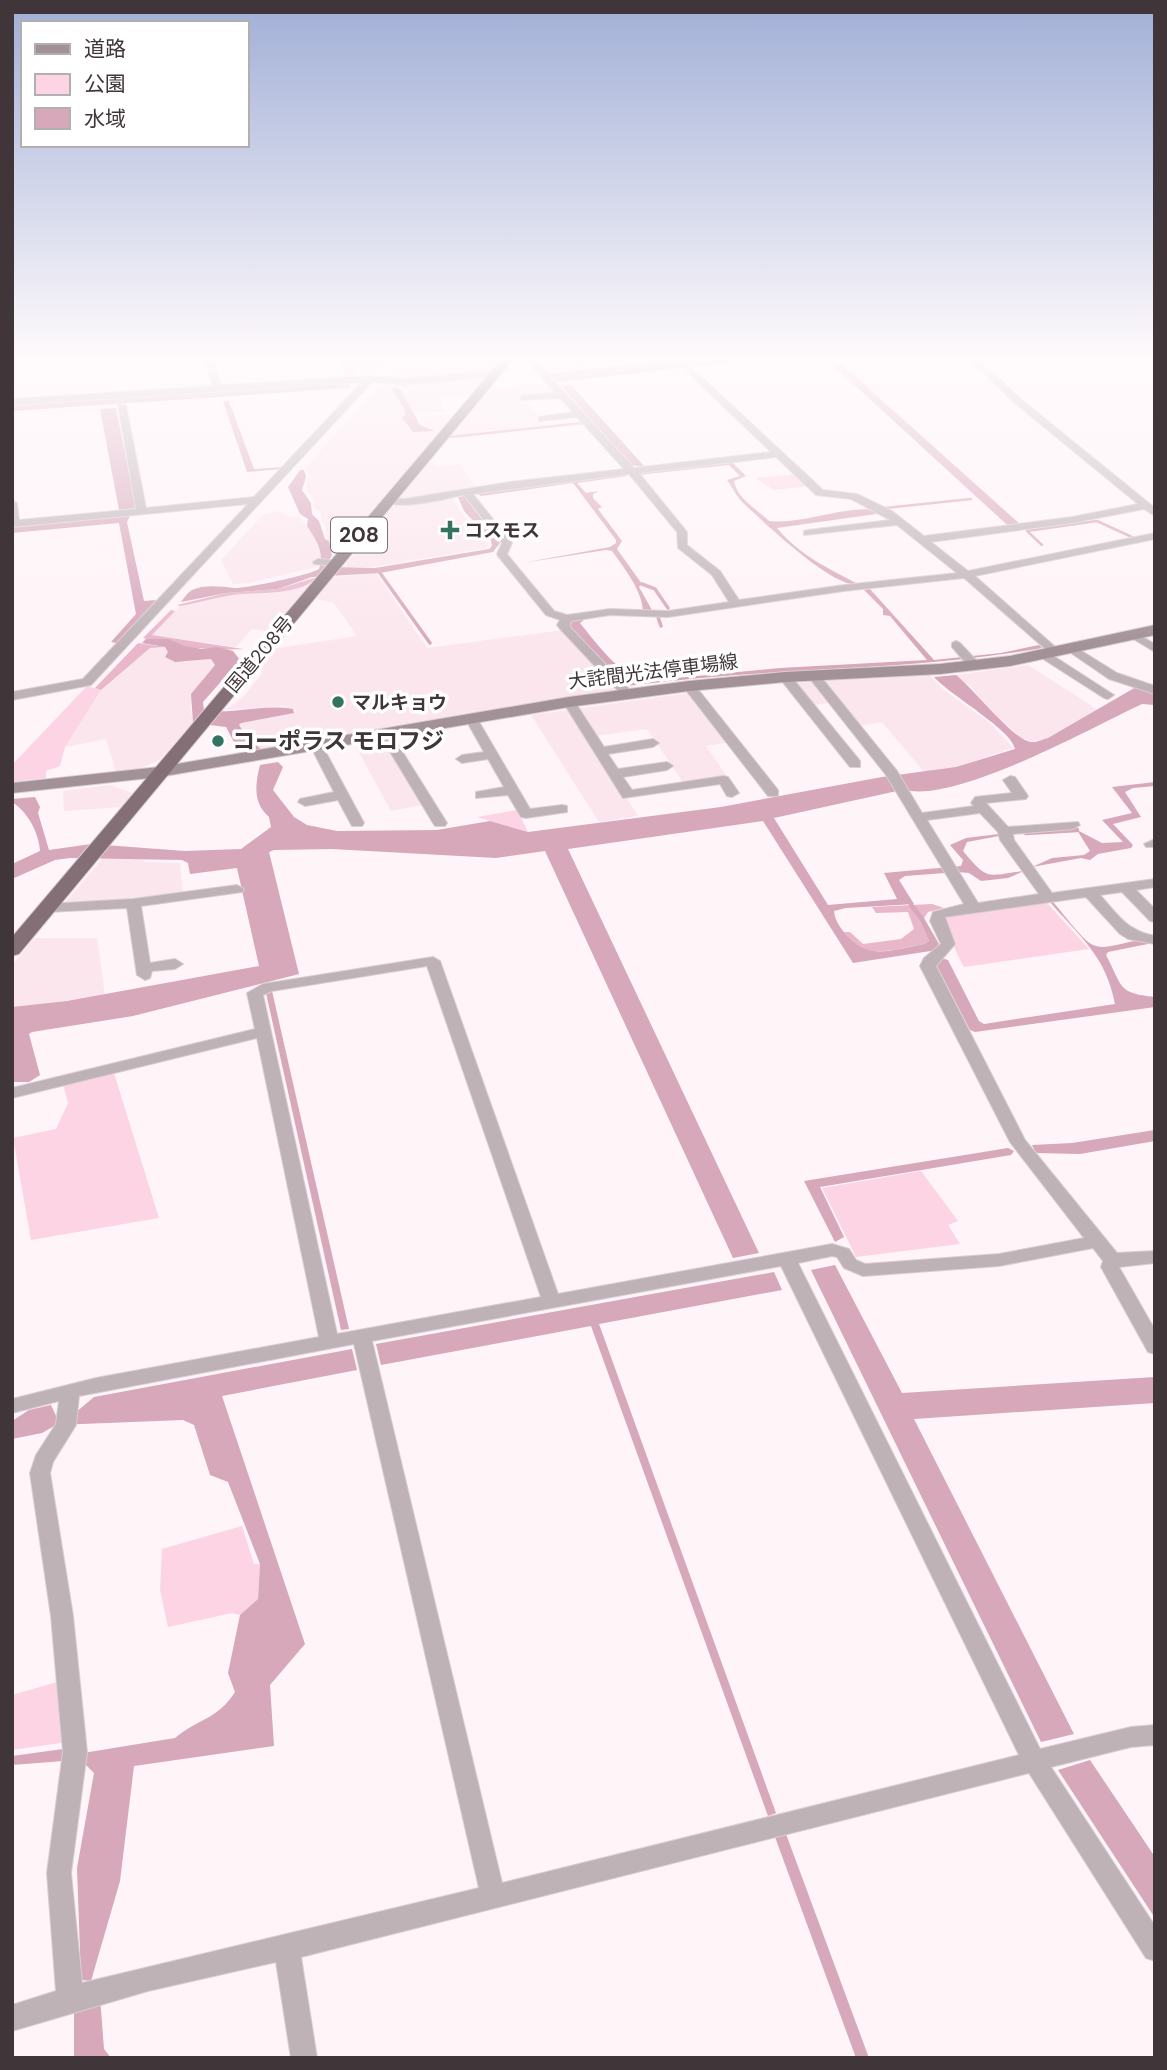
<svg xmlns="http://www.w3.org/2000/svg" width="1167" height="2070" font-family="'DM Sans','Noto Sans JP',sans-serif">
<rect width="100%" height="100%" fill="#fff4f8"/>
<g fill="#fbe6ed">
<path d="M403,360H498L487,373L404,380L395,370Z"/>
<path d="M485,379L471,395L439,398L445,412L400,415L411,433L427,429L418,415H454L339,552L329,549L325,523L322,521L320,512L315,509L313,504L315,502L306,488L309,474L306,467L345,423L380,385L397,386Z"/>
<path d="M550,384L558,394L522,397L546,426L449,437L489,388L511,389L515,385Z"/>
<path d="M431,461L436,467L460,464L476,489L443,496L397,500Z"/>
<path d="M452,497L460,511L488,545L485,548L372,567L343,568L395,504Z"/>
<path d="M280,511L289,517L298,516L307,526L318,543L322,558L320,566L250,583L233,584L221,560L264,514Z"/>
<path d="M376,573L427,648L564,630L619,689L259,750L230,723L297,711L283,706L226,710L244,696L262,673L261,667H257L272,649L357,636L334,603L316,599L334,577Z"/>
<path d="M311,584L271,632L252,629L236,647L151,635L180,606L233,595L267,594Z"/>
<path d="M165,647L168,652L185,662L211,659L215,665L203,678L190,706L193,723L159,760L139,769L116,772L106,739L65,747L101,690L150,648Z"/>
<path d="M1028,665L1098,710L1048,738L1032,742L1021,737L994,714L972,688L956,675Z"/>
<path d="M930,675L941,688L990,723L1013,748L956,767L924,772L882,722L858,726L839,702L812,705L794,683Z"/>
<path d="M690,693L731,742L706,746L728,778L685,785L647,729L588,737L638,816L599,822L531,715Z"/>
<path d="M392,740L432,803L391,811L356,747Z"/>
<path d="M110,785L132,793L121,807L64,811L63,791Z"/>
<path d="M102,859H143L144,862L180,863L183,893L132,900L63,905Z"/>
<path d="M35,938H97L105,996L12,1008V965Z"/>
</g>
<g fill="#fdd4e3">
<path d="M338,360H390L385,366L353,369L357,379H346Z"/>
<path d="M796,474L810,486L773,490L756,478Z"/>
<path d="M87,686L101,690L65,747L60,766L46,771V778L12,782V765Z"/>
<path d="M517,810L528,832L477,817Z"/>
<path d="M1046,902L1089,949L964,967C955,952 951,937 943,920L955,912Z"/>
<path d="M113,1070L159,1218L31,1240L13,1138L56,1129L68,1103L63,1084Z"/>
<path d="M921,1171L958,1221L948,1225L960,1244L856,1257L822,1188Z"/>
<path d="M242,1526L254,1564H260L258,1599L240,1615L232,1613L168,1627L160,1590L162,1549Z"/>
<path d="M64,1680L68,1742L12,1750V1695Z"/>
</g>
<g fill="#e8b7ca">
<path d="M317,577C301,596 257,592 233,595C215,598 197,603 180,606L177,605L226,593L278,589Z"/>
<path d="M171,610L175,611L152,635L243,649C234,650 196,649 187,647C181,645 176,642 171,640C162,638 152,641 143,638Z"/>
<path d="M138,643L165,647L150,648L101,690L95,688Z"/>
<path d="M932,904L944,908L928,912L924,918L919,919L929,941L924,944C905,947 872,958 855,946C851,943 847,936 844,932H850L863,944L901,939L914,929L908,912L876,913L872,907Z"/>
</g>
<g fill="#d7a7ba">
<path d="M669,360H754L558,382L549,374Z"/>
<path d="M827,360H837L1021,525L1009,526L1005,523Z"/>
<path d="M348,382L350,388L12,411V404Z"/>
<path d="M571,385L645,467L630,465L562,386Z"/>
<path d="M395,388L401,390L420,425L435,431L413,432L402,418L405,415L404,408L392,390Z"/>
<path d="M223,401H229L254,469L284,467L281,469L247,472Z"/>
<path d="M116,408L136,508L119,510L100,409Z"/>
<path d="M732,462L746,476L734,481C737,499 757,509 769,521C806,525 859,500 883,513L777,528C798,554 829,569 858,584C833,589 763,521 743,503C737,497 732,487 727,480L740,476L729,465L639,475L637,473Z"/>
<path d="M300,470H304L306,477L302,490L311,503L312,514L319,521L325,539L329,541L332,556L324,565L327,567L375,568L489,549L492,546L491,540L464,511L458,497L464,496L500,543L493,552L380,573L312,577L278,589L226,593L181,602C184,598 188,592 192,590C205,584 222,587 235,588C248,588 310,575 319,569C325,552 316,540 307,526L308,519L300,514L288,487Z"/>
<path d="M625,474L627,476L577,483L586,493L599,491L593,494V498L602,507L598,509L622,541L617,549L642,584L639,587L652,610L657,612L643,611C642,590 624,568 612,551L606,550L522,563L610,547L616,543V540L573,483L481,496L476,493Z"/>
<path d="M131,514L127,522L144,601L156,600L117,643L111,642L136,614L119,523L12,533V526Z"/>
<path d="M870,589L934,660L1001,653L1039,645L1042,648C905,672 765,667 627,686L569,625L573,619L588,617L580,623C597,644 619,675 646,681L780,668L927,660L890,616L883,615V609L864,590Z"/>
<path d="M146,639H169L185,646L202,649L217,647L233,651L240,660L203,702L204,711C234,714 264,704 293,709L294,713L241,723L239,725L247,737L262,750L249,752L234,742L226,727L193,723L191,694L215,665L211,659L175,662L165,657L168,652L165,647L142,643Z"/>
<path d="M956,675C974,689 1013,740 1031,742C1036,743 1043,739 1048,738L1136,687L1155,692V705L1142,704C1089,729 965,798 910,791L907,787L896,788L897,791L774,818L828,905L897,899L884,873L961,866L963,860L950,845L966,838L999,834V836L967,842L963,851C988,881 987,876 1024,871L1008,878L981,881L969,873L958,872L905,876L899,880L914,904L846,908L834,911C835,920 838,924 843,931C866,962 890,950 924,944L929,941L919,919L924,918L939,944L937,950L853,963L763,821L568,849L759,1253L733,1258L545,851L496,858L332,849L274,850L269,852L299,974L133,1016L32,1032L29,1034L40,1075L29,1082H12V1007L67,1001L259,966L237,868L190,874L188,863L182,860L70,858L55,860L12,879V864L40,851C39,833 28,812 12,802V799L35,797L40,807L38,813L49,850L91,844L185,851L241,849L271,827L269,817C253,803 255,785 260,765L278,762L283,767L273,790L294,817L307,825L337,831L437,830L490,821L528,832L721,807L882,777L956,767L1015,749C1012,730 950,695 934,677Z"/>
<path d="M1155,782V786L1133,788L1125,792L1141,817L1113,824L1133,845L1131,848L1098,854L1090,860L1081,858L1032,867L1052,858L1084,855L1090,851L1077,830L1102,843L1123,842L1102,820L1132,813L1112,787Z"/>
<path d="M1050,902H1053C1063,913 1080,937 1091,944C1109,954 1134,934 1153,943L1108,952L1106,955C1123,987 1117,993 1155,997V1007L975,1032L970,1030L937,966L941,958L948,960L979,1021L984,1024L1115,1004C1106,956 1080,937 1050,902Z"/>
<path d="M272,991L349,1329L341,1330L266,993Z"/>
<path d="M1155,1130V1141L1080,1154L1036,1153L1032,1145L1072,1143Z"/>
<path d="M1008,1148L1014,1151L1011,1155L820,1187L844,1237L835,1242L804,1181Z"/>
<path d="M835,1265L902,1393L1155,1377V1403L914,1419L1074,1734L1041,1742L811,1270Z"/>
<path d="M774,1272L782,1290L599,1324L776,1813L768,1816L591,1326L381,1365L376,1344Z"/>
<path d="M352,1349L357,1370L222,1396L305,1644L270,1685L274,1746L134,1766L120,1881L91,1981L81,1980L77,1868L94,1773L83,1762V1753L175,1738C199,1718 217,1720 235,1692L228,1673L240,1615L258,1599L260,1564L228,1482L210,1475L194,1425L183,1420L56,1425L42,1433L12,1439V1421L29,1410L51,1405L56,1416L75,1413L94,1397Z"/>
<path d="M63,1749V1761L12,1765V1756Z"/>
<path d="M1090,1760L1155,1857V1918L1058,1770Z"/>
<path d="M786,1834L869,2058H856L775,1837Z"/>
<path d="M100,1997L104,2049L111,2058H74V2009Z"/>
</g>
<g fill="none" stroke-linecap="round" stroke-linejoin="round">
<g stroke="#d7a7ba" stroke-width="2.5">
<path d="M451,437L582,423"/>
<path d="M885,508L971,499"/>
<path d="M1042,545L1027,531L1097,521L1134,538"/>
</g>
<g stroke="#d7a7ba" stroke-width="3.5">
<path d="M380,573L430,643"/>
<path d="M642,584L655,589L668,608"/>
<path d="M658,617L661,626"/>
</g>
<g stroke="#d7a7ba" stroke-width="4.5">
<path d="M1026,833L1077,830"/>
<path d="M911,905L922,919"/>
</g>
<g stroke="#d9ced2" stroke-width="2">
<g id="minor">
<path d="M205,360H213L221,385L370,376L403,379L497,370L501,373L497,376L403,385L372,382L91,685L12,700V692L83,679L248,504L12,527V500L17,503L19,520L136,509L118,404L126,406L146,508L254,497L362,382L12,405V399L213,386Z"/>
<path d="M526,360H535L634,468L771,452L685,370L692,368L823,490L857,494L892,511L924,536L1072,517L1138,504L1016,404L970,360H979L1022,400L1155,508V516L1144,509L1072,523L931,542L968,571L1155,533V539L975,576L1061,652L1052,655L1114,695L1108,699L1104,698L1040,657V653H1050L964,578L844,591L668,617L610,615L571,621L570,627L634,694L632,697H624L562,631L557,625L560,620L546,615L498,556L497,554L502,543L464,495C443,499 399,511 382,501L387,498L404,499L510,482L624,469L577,417L539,421V417L573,412L560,398L521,400V396L524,395L555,393ZM776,457L816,495L851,499L890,520L808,530L804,531V535L897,525L957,573L844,585L739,600L720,571L687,545V532L639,473ZM629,474L677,532L678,548L712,575L729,602L668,611L610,609L567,615L554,611L507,554L512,543L473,494Z"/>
<path d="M577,360H585L587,363L580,365Z"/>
<path d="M318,559L335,560L340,563L335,566L314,564L313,562Z"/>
<path d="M1134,632L1155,644V652L1130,637V633Z"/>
<path d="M956,641L960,643L978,662V668H970L952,647V643Z"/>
<path d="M1072,645L1117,673L1155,686V694L1109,679L1068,651L1066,649Z"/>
<path d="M813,671L817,672L897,771L922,813L974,806L971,803L975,797L1012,793L1003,780L1010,776L1015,777L1028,796L1026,799L986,803L1008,827L1078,822L1080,825L1073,829L1013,834L1014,840L1052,893L1155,879V887L1136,890L1155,909V922L1150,921L1122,892L1100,895C1119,916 1126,930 1155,936V944L1128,939L1120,934L1086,897L945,917L955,944L936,966L1025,1140L1117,1253L1155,1251V1263L1119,1267L1155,1330V1354L1148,1352L1101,1267L1103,1261L1093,1248L999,1266L863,1276L844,1268L837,1257L832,1256L798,1263L1040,1749L1131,1727L1155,1725V1745L1131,1747L1051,1767L1155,1926V1961L1146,1958L1029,1773L301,1957L317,2058H291L276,1962L148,1991L12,2031V2005L56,1991L47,1873L63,1752L51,1616L30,1473L36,1455L56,1424L59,1401L12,1413V1399L96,1378L319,1337L257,1038L12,1098V1088L255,1029L247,993L263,984L433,957L440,961L558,1294L832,1244L849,1249L856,1260L865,1264L999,1254L1084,1238L1010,1142L920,966L924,958L941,944L930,921L933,912L964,904L886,775L807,675ZM980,813L998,832L1000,840L1039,894L978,903L927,820ZM427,966L541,1297L337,1334L263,995L272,991ZM781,1266L1019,1755L502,1883L372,1341ZM354,1344L479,1888L82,1983L71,1873L87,1752L73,1616L50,1473L53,1462L76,1425L79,1396Z"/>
<path d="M785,673L789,674L860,761V767H850L781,680V674Z"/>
<path d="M689,682L693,683L778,790V796H768L685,689L683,686Z"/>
<path d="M569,698L573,699L604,747L653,739L659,743L653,747L608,754L618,769L667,762L673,766L667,770L623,777L632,790L723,776L728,777L739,793L732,797L727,796L720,784L623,798L563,702Z"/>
<path d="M472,716L478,720L530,809L562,805L567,806V812L526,818L521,817L508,795L476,798V792L504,787L488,759L462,763L456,759L462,755L484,752L466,720Z"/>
<path d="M386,731L392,735L447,823L445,826H435L433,823L380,735Z"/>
<path d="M317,743L323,747L364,823L362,826H352L338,800L305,806L298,802L300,799L334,792L311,747Z"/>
<path d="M1155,839V847H1146L1144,844Z"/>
<path d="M237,885L244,889L242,892L141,906L150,963L175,959L183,964L175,969L152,971L150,978L145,980L137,975L127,908L47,912L40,908L47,904L133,899Z"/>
</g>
</g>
<g stroke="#d9ced2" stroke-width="2">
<path id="secondary" d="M1155,625V635L1010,666L940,674L785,682L689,691L569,707L159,777L12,793V783L159,767L569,697L689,681L785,672L940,664L1010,656Z"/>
</g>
<g stroke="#d9ced2" stroke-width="2">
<path id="trunk" d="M501,360H513L19,954L12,956V937Z"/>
</g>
<use href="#minor" fill="#beb2b6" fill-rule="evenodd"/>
<use href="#secondary" fill="#a29197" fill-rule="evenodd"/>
<use href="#trunk" fill="#846f77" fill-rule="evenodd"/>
</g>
<linearGradient id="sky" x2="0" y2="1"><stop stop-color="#a1afd6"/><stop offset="0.55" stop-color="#fffafc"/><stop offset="1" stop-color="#fffafc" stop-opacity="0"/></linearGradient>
<rect width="1167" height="650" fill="url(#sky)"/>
<g fill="#337362" stroke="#fff" stroke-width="2.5">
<path d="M446.5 519.5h7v7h7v7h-7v7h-7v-7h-7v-7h7z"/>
<circle cx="338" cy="702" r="7"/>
<circle cx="218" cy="741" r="7"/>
</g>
<g text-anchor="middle" stroke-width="7" stroke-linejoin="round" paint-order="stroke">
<g font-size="19" font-weight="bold" fill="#403639" stroke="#fff" text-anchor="start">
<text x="464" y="537">コスモス</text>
<text x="352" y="709">マルキョウ</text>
</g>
<g font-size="19" fill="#403639" stroke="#fff">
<text transform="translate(259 654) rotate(-50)" y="7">国道208号</text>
<text transform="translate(653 671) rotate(-7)" y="7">大詫間光法停車場線</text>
</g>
<rect fill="#fff" stroke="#797274" stroke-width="2" x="331" y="517.5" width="56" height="35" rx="5"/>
<g font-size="21" font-weight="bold" fill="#403639">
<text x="359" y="542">208</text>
</g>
<g font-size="23" font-weight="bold" fill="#403639" stroke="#fff" text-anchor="start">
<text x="232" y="749">コーポラス モロフジ</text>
</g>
</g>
<rect width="1167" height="2070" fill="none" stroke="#403639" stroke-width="28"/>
<rect x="21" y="21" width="228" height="126" fill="#ffffff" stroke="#b3afb0" stroke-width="2"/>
<rect x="35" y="44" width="35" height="10" fill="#a29197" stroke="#b3afb0" stroke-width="2"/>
<text x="84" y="56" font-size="21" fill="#403639">道路</text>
<rect x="35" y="74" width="35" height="21" fill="#fdd4e3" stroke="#b3afb0" stroke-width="2"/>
<text x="84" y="91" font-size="21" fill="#403639">公園</text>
<rect x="35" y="108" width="35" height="21" fill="#d7a7ba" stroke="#b3afb0" stroke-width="2"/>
<text x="84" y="126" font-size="21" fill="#403639">水域</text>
</svg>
